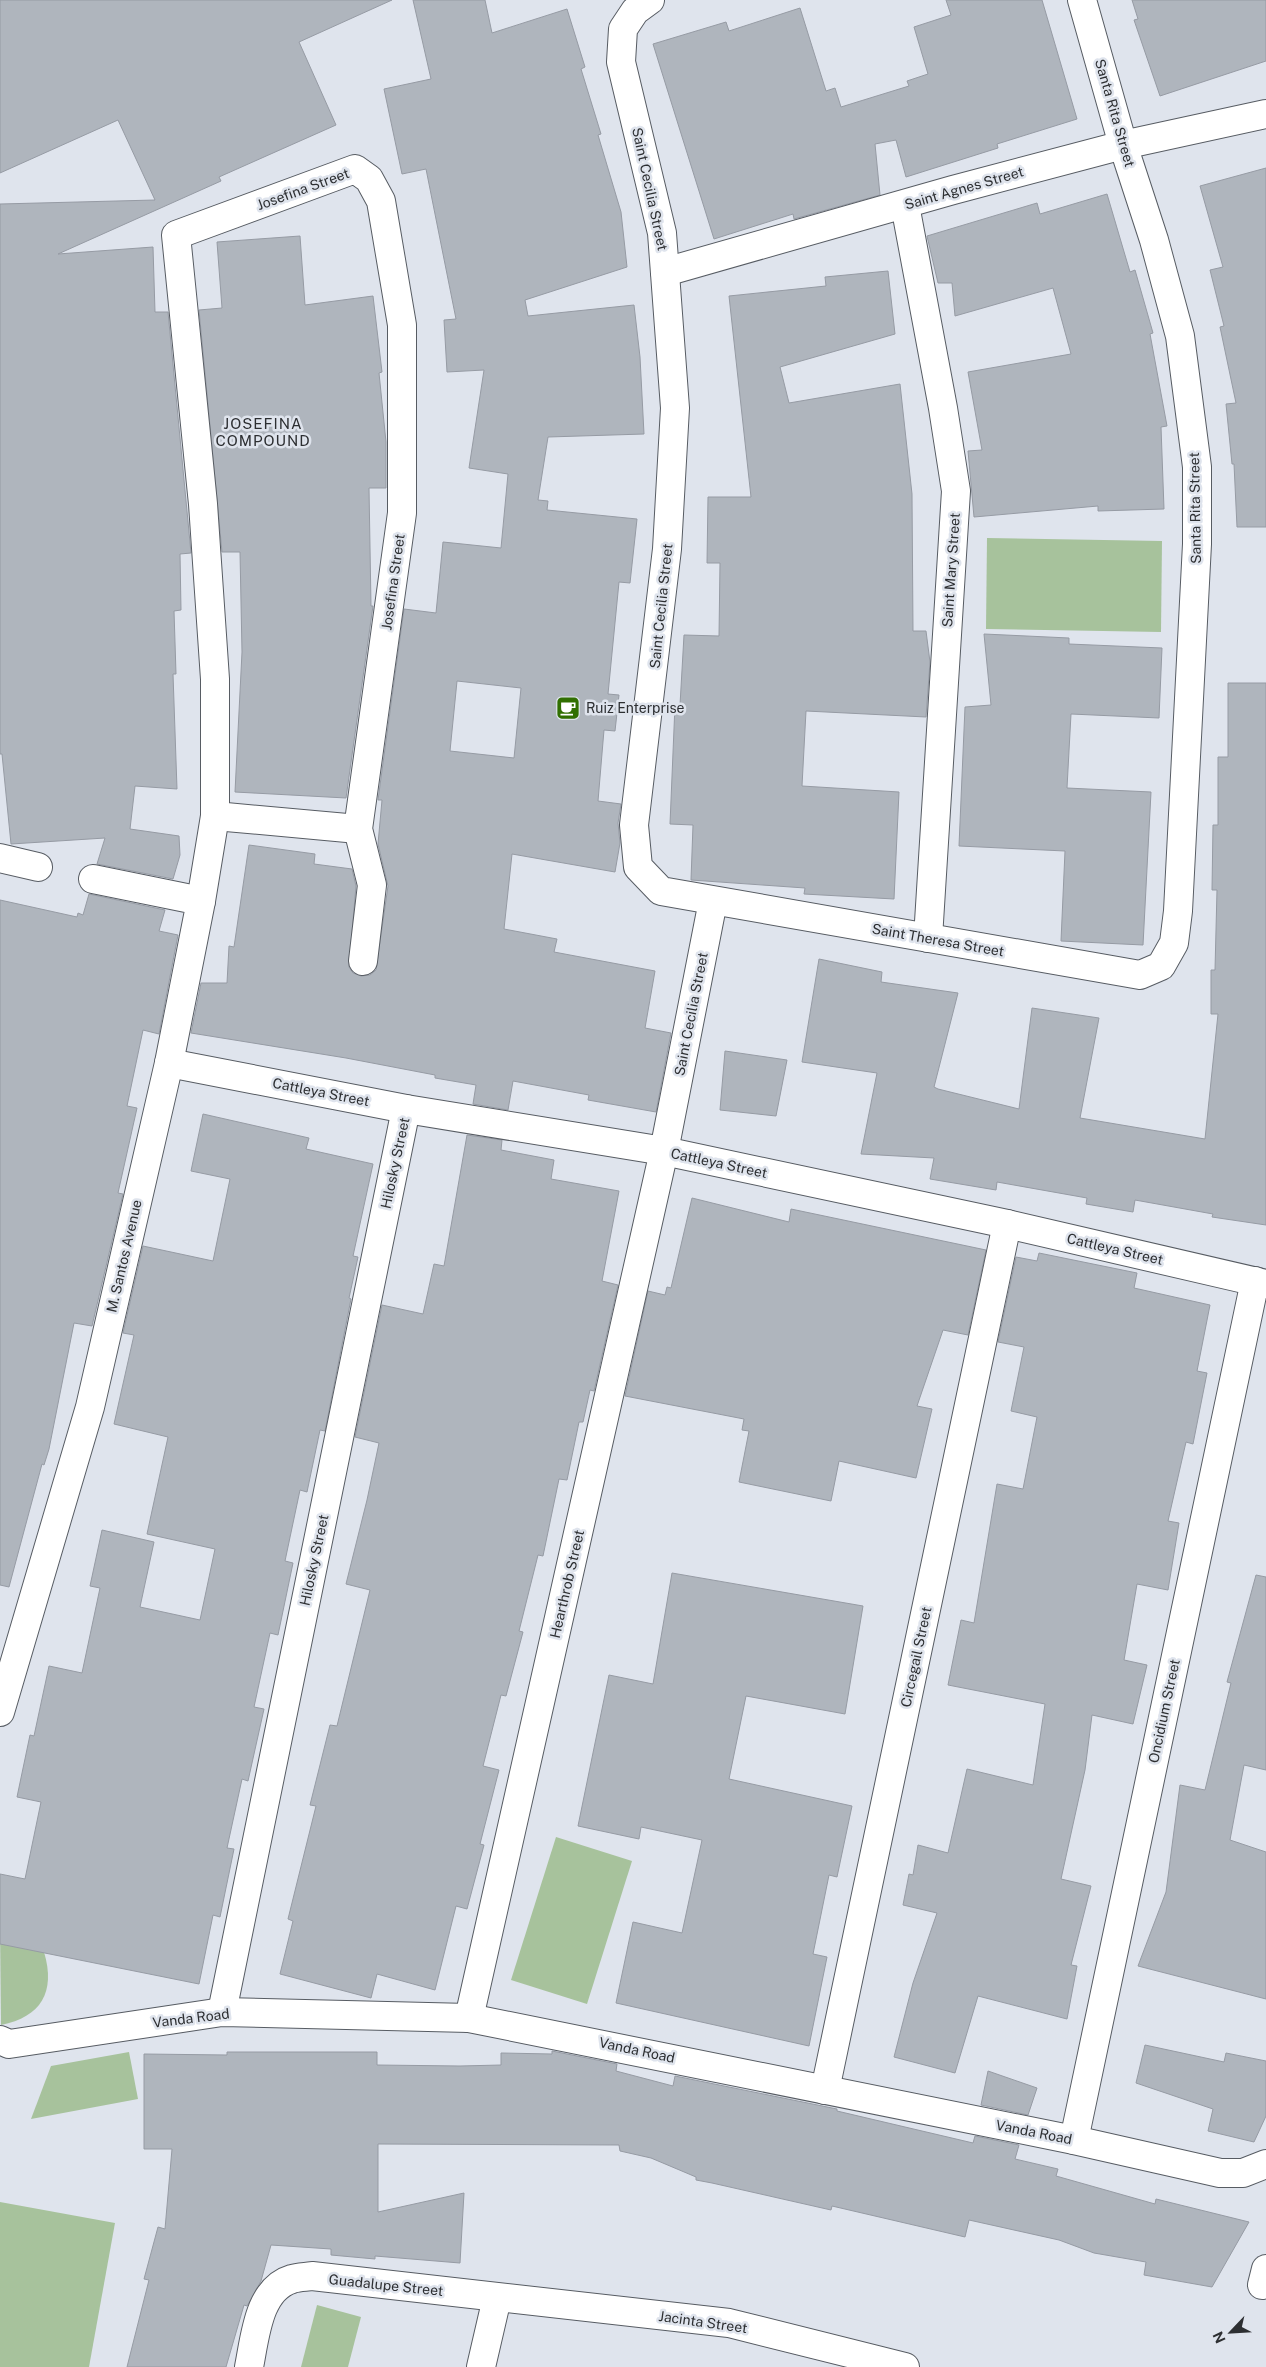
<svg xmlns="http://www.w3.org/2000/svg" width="1266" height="2367" font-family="'Public Sans',sans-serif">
<rect width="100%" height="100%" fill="#dfe4ed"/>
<g fill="#a7c29c">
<path d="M987,538L1162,541L1161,632L986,629Z"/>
<path d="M556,1837L632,1861L587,2004L511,1980Z"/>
<path d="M0,1924L44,1952C56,1992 41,2017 1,2025Z"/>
<path d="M129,2052L138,2099L31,2119L51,2066Z"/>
<path d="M0,2202L115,2223L89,2367H0Z"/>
<path d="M317,2305L361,2317L348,2367H301Z"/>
</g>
<g fill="#afb5bd" stroke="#969ba4" fill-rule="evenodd">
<path d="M0,0H392L299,42L336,125L219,177L221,181L58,254L153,247L155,312H168L191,553L180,554L181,610L174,611L176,674H173L177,789L135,786L130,829L179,836L180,855L173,879L97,864L105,838L11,844L2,754H0V204L155,200L118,120L0,173Z"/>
<path d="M413,0H485L492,33L567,9L585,67L581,69L601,134L598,135L621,212L627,267L525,300L528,316L634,305L640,357L644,434L548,437L538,500L548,501L547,510L637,519L630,583L619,582L608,694L619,695L615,731L604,730L598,801L621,804L618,823L620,843L615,872L512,854L504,929L557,939L554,952L655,971L645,1028L671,1033L656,1112L588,1100L589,1095L513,1081L508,1110L473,1104L476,1085L435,1078V1075L346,1058L191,1033L201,983H227L229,946L234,947L249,845L315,854L314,864L352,869L356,886L349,967L353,973L361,976L370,975L376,970L388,886L378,844L382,800H378L404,609L436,613L443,542L501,548L508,474L469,468L484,370L447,372L444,320L456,319L426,169L402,174L384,89L431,79ZM457,681L521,688L514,758L450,751Z"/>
<path d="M946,0H1042L1077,119L997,144L998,148L906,177L896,140L875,144L880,195L794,219L793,214L714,239L653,44L726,22L729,31L800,8L826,91L835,88L841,107L909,86L907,81L928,74L914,27L951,15Z"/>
<path d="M1132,0H1266V61L1160,96L1134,20L1138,19Z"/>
<path d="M1266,168V527H1237L1234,464H1232L1226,404L1236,403L1220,327L1224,326L1210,270L1223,267L1200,186Z"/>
<path d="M1107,194L1130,272L1135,270L1153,333L1150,334L1167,426L1161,427L1164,509L1098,511V506L974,517L968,451L982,450L968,372L1071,354L1053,288L955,316L952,283H938L927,236L1037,203L1040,214Z"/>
<path d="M300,236L305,305L373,296L382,372L379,373L386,442V488H369L371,606H373L346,798L235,792L242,652L240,552H222L199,310L222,308L217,242Z"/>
<path d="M888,271L895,334L780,367L789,403L900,384L912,494L913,631H926L930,662L926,717L806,711L802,786L899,792L894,899L804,894L805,888L691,880L693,825L670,824L675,705H680L684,635L719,636L720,563H707L708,497H751L729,296L826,286L825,277Z"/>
<path d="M984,634L1069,638V644L1162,648L1159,718L1071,714L1067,788L1151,792L1143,945L1061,941L1065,851L959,846L965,707L991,705Z"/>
<path d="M1228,683H1266V1225L1212,1217L1213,1214L1135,1200L1133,1212L1086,1204L1087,1198L997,1182L996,1190L930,1179L934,1158L861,1154L877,1073L802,1062L819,959L882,972L881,982L958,993L934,1087L938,1089L1019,1109L1032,1008L1099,1018L1080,1118L1205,1139L1218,1014H1211V970H1215L1217,890H1212L1213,825H1218V757H1228Z"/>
<path d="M89,894L165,910L159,931L178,935L159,1034L143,1030L127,1106L137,1108L118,1193L123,1194L92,1326L74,1323L49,1449L44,1465L42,1464L9,1587L0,1585V900L77,917L78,913L83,915Z"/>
<path d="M725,1051L787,1060L776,1116L720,1110Z"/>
<path d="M203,1114L309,1138L306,1149L373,1164L353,1256L358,1257L349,1298L351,1299L325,1431L320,1430L307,1492L300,1490L285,1561L293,1563L278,1635L270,1633L254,1707L264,1709L248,1781L242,1779L227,1848L234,1849L220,1917L213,1915L199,1984L0,1944V1874L25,1879L41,1802L17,1797L30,1735L34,1736L49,1666L82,1673L100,1588L90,1586L102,1530L154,1542L140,1607L200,1620L215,1549L147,1534L168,1437L114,1424L134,1335L123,1333L143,1246L213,1261L230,1179L191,1171Z"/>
<path d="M467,1135L502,1140L501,1150L554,1160L551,1179L619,1191L602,1281L618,1285L594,1391L590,1390L583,1422H579L567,1480L559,1479L543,1556L538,1555L519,1631L523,1632L506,1696L501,1695L483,1766L499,1770L480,1844L484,1845L467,1909L456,1906L435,1990L377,1974L371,1998L280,1974L293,1921L288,1919L316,1806L310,1805L330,1725L337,1726L370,1590L346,1584L367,1500L379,1443L355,1437L382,1305L423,1314L434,1264L444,1266Z"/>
<path d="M692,1198L789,1222L791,1209L986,1250L968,1335L943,1330L917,1406L932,1409L916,1478L839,1461L831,1501L739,1482L749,1431L742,1430L744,1419L625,1396L648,1291L665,1295L667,1287L671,1288Z"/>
<path d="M1039,1253L1137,1273L1134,1288L1210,1305L1197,1371L1207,1373L1193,1444L1186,1442L1168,1521L1179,1523L1168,1590L1137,1584L1124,1660L1147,1665L1133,1724L1092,1715L1085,1770L1061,1879L1091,1886L1071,1965L1077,1966L1067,2019L978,1996L955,2073L894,2057L913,1983L937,1913L903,1905L909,1874L913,1875L918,1845L948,1853L967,1769L1033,1785L1045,1704L948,1685L961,1620L974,1623L997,1484L1023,1489L1037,1417L1011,1411L1024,1347L998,1342L1016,1257L1037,1261Z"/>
<path d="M672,1573L863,1606L845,1714L746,1696L729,1779L852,1806L837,1877L829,1875L813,1954L827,1957L809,2046L616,2003L633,1922L682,1933L702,1840L641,1827L639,1839L578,1826L609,1675L653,1684Z"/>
<path d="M1256,1575L1266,1577V1770L1244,1765L1230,1840L1266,1852V1999L1138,1966L1166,1892L1180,1785L1205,1790L1231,1683L1227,1682Z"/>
<path d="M1145,2045L1224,2062L1226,2053L1266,2061V2116L1254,2142L1208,2131L1213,2109L1136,2083Z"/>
<path d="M552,2051L617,2064L616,2071L673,2086L675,2076L837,2109V2111L973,2143L975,2136L1019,2145L1015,2159L1058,2169L1056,2176L1155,2204L1156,2199L1249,2222L1212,2287L1144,2275L1146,2262L1094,2253L1059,2240L969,2220L965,2237L832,2206L831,2210L712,2183L696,2180V2177L651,2158L620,2151L619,2145L378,2144V2212L464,2193L460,2263L375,2256V2259L331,2255V2249L271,2245L261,2281L247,2306L244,2305L226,2367H127L149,2280L144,2279L158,2227L165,2229L172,2149H144V2054L227,2055V2052H377V2065L460,2066L501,2065V2053L552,2054Z"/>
<path d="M988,2071L1037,2088L1028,2115L981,2105Z"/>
</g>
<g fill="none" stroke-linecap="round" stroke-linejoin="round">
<g stroke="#575c63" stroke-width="30">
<g id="minor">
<path d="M650,0L635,11L623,29L621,62L662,233L675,408L667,549L634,825L638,867L661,891L1140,975L1161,966L1174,943L1178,911L1197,544V467L1180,336L1154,240L1123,145L1082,0"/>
<path d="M905,205L943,408L956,491L928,938"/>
<path d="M665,272L953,190L1123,145L1266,114"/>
<path d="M215,816L358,829"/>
<path d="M0,858L38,867"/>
<path d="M201,901L215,816V679L203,504L176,235L355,169L369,179L381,201L402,325V513L358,829L372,885L363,961"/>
<path d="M169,1063L406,1109L664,1151L1007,1224L1266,1284"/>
<path d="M0,1712L90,1407L169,1063L201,901L93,879"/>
<path d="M222,2012L406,1109"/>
<path d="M469,2018L664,1151L713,901"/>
<path d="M0,2040L9,2044L222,2012L469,2018L1074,2140L1220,2173H1243L1266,2164"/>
<path d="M825,2090L1007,1224"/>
<path d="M1074,2140L1255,1281"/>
<path d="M1262,2285L1266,2269"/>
<path d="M249,2367C255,2338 258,2289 292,2279C298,2277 306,2277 312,2276L729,2323L905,2367"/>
<path d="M481,2367L497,2298"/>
</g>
</g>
<use href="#minor" stroke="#fff" stroke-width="28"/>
</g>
<defs>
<g id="cafe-square" transform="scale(1.25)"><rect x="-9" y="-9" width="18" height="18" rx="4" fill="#316f01" stroke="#dfe4ed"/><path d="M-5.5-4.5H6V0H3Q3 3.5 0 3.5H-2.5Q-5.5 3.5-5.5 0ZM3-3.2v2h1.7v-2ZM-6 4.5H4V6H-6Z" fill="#fff"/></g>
</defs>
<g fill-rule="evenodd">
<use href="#cafe-square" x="568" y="708"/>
</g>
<g text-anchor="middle" stroke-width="5" stroke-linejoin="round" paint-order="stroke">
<g font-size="14" fill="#2d2f32" stroke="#dfe4ed">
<text transform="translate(1115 113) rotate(74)" y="5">Santa Rita Street</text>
<text transform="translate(964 188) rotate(-16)" y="5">Saint Agnes Street</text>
<text transform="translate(303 189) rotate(-20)" y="5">Josefina Street</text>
<text transform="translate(650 189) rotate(78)" y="5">Saint Cecilia Street</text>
<text transform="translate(1195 508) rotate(-91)" y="5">Santa Rita Street</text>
<text transform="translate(951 570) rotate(-86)" y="5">Saint Mary Street</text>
<text transform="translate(393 582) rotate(-82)" y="5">Josefina Street</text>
<text transform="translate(661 606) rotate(-84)" y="5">Saint Cecilia Street</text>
<text transform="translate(938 940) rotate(10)" y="5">Saint Theresa Street</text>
<text transform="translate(691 1014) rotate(-79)" y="5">Saint Cecilia Street</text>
<text transform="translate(321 1092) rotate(11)" y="5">Cattleya Street</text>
<text transform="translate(395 1163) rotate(-78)" y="5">Hilosky Street</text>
<text transform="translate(719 1163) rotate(12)" y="5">Cattleya Street</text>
<text transform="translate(1115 1249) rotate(13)" y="5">Cattleya Street</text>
<text transform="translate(124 1256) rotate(-77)" y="5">M. Santos Avenue</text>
<text transform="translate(314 1560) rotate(-78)" y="5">Hilosky Street</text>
<text transform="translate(567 1584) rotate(-77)" y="5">Hearthrob Street</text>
<text transform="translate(916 1657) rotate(-78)" y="5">Circegail Street</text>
<text transform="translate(1164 1711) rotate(-78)" y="5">Oncidium Street</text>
<text transform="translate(191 2018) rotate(-7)" y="5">Vanda Road</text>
<text transform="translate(637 2050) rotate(12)" y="5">Vanda Road</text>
<text transform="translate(1034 2132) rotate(11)" y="5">Vanda Road</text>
<text transform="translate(386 2285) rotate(6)" y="5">Guadalupe Street</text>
<text transform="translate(703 2322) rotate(8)" y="5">Jacinta Street</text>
</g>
<g font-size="14" fill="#2d2f32" stroke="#dfe4ed" text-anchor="start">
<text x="586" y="713">Ruiz Enterprise</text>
</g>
<g font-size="15" letter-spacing="1" fill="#2d2f32" stroke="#dfe4ed">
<text x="263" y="429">JOSEFINA<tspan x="263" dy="17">COMPOUND</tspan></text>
</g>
</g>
<g transform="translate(1231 2332) rotate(245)" stroke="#dfe4ed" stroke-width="4" paint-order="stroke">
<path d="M0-4L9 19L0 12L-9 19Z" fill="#2d2f32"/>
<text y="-8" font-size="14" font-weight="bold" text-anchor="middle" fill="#2d2f32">N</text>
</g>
</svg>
